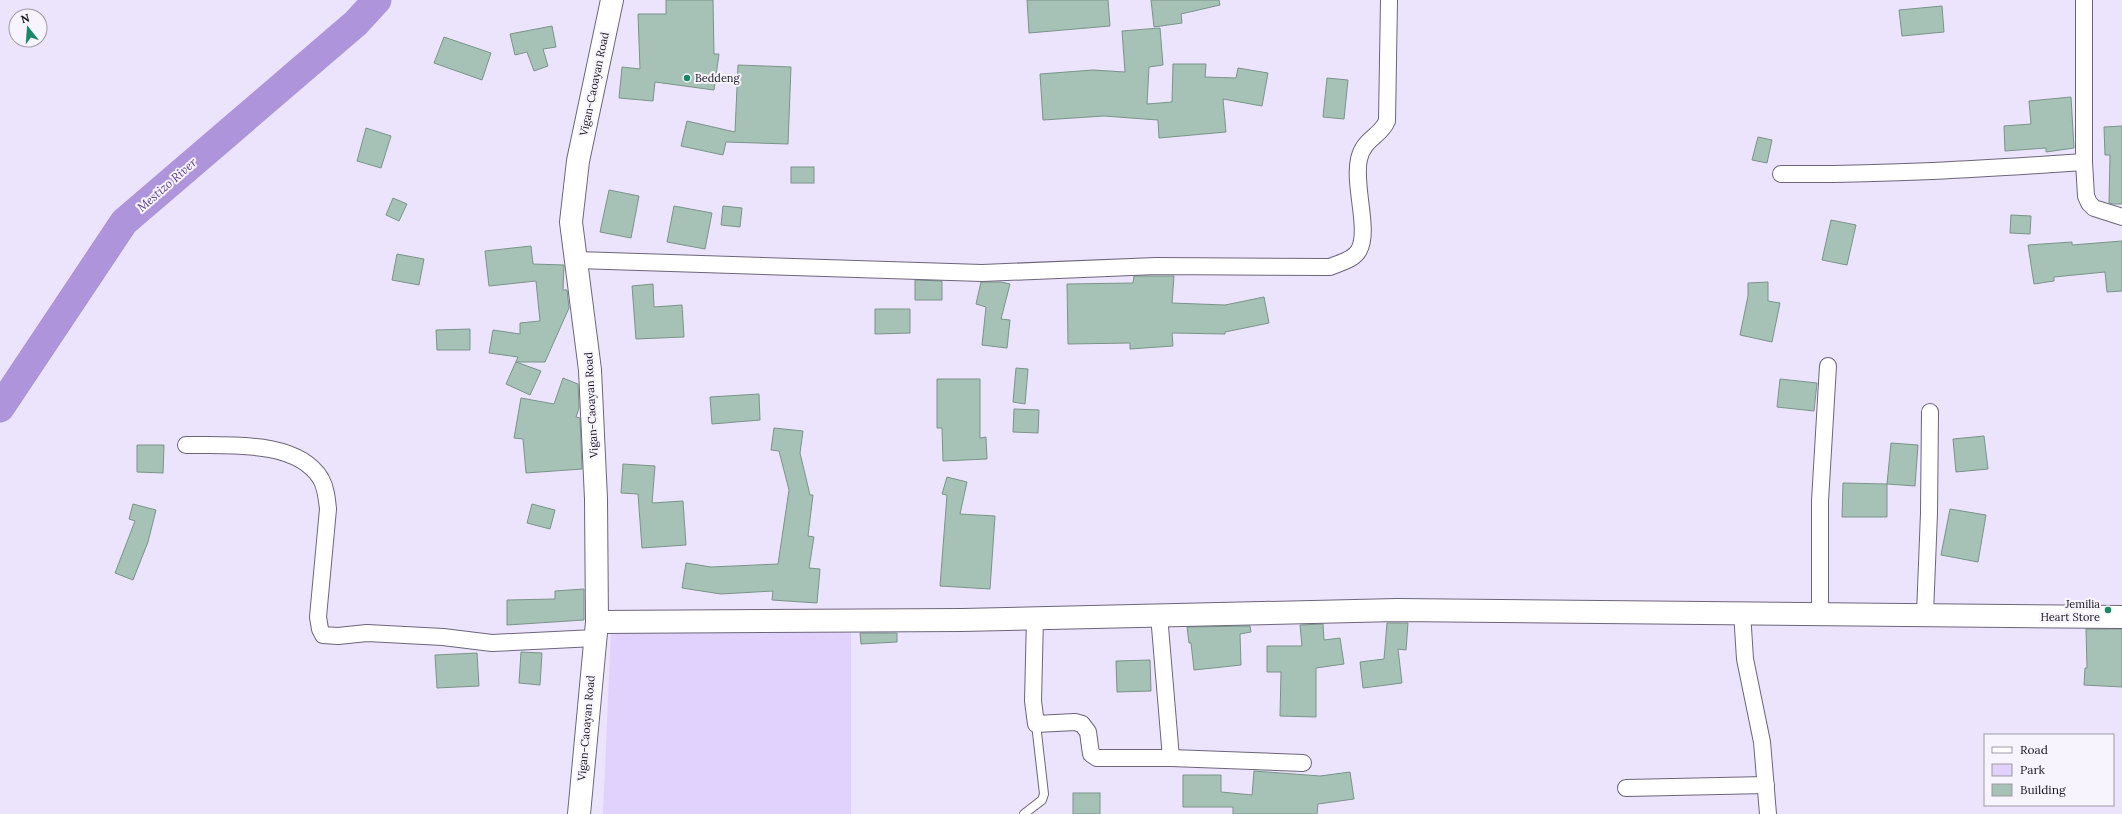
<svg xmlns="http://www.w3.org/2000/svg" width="2122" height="814" font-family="Lora,serif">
<rect width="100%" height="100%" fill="#ece4fc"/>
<path fill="#e0d2fc" d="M851,626V814H603L611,631Z"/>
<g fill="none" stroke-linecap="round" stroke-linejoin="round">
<path stroke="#ae94da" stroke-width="29" d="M0,408L124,222L356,23L377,0"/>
</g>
<g fill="#a6c1b5" stroke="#7a9489">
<path d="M666,0H713L714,54H719L714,90L655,82L653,101L619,98L622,67L640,69L638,14H666Z"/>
<path d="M1027,0H1108L1110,26L1029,33Z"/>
<path d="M1151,0H1219L1220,5L1181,14L1182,23L1154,27Z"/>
<path d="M1942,6L1944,32L1902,36L1899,10Z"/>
<path d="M552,26L556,47L543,49L548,66L534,71L527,52L515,55L510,34Z"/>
<path d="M1160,28L1163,65L1149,67L1147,104L1172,102L1173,64H1206L1205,77L1236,78L1238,68L1268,73L1262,106L1223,99L1226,132L1159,138L1158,120L1104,116L1043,120L1040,74L1093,70L1125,72L1122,31Z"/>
<path d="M444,37L491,53L482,80L434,63Z"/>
<path d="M738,65L791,67L788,144L726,142L723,155L681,146L687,121L735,132Z"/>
<path d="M1327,78L1348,80L1344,119L1323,117Z"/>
<path d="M2071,97L2074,148L2046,152V148L2005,151L2004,126L2031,124L2029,101Z"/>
<path d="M2122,126V204H2113L2109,203L2110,155H2105L2104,127Z"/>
<path d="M366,128L391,136L381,168L357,161Z"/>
<path d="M1758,137L1772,140L1767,163L1752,160Z"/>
<rect x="791" y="167" width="23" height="16"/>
<path d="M609,190L639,196L631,238L600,232Z"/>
<path d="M393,198L407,204L399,221L386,215Z"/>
<path d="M674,206L712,213L705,249L667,242Z"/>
<path d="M723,206L742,208L740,227L721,225Z"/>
<path d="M2011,215L2031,216L2030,234L2010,233Z"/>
<path d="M1831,220L1856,225L1847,265L1822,260Z"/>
<path d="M2122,241V291L2107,292L2105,272L2054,277V281L2034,284L2028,245L2072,242V245Z"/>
<path d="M531,246L533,264L564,265L563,290H567L569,308L545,362H516L541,371L530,395L506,384L518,357L489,353L493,330L520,334V323L540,321L536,281L489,286L485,251Z"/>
<path d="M397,254L424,259L419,285L392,280Z"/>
<path d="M1134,276H1174L1172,303L1225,305L1264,297L1269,323L1225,332V334L1172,333L1173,346L1130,349V343L1068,344L1067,284L1133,283Z"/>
<path d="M915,280L942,281V300H915Z"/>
<path d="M981,282H1001L1010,284L1001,319L1010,320L1007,348L982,345L986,307L976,304Z"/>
<path d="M1768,282V301L1780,303L1772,342L1740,335L1748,296V283Z"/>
<path d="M653,284L654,307L682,305L684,337L636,339L632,286Z"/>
<path d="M875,309H910V333L875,334Z"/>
<path d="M470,329V350H437L436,330Z"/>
<path d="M1016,368L1028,369L1025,404L1013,402Z"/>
<path d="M563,378L578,384L579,408L576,417L580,418L582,469L526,473L523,439L514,438L521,398L554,404Z"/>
<path d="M937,379H980V438L986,437L987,459L943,461L942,428H937Z"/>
<path d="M1780,379L1817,383L1814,411L1777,407Z"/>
<path d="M759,394L760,420L712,424L710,397Z"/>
<path d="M1014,409L1039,410L1038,433L1013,432Z"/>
<path d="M774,428L803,431L800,453L810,495H813L808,536L814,537L809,568L820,569L817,603L772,600L773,591L721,594L682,588L686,563L711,567L778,564L789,490L779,451L771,450Z"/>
<path d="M1984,436L1988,469L1956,472L1953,439Z"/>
<path d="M1891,443L1918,445L1915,486L1887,484Z"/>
<path d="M137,445H164L163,473L137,472Z"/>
<path d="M623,464L655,466L652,503L683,501L686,545L642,548L638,494L621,493Z"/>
<path d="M947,477L967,482L960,514L995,516L990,589L940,586L947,495L942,494Z"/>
<path d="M1843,483L1887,484V517H1842Z"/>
<path d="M133,504L156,510L148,542L133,580L115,573L135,521L129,519Z"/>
<path d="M532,504L555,510L550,529L527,523Z"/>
<path d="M1950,509L1986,515L1978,562L1941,555Z"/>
<path d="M584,589V620L507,625V600L555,599V591Z"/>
<path d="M1387,623H1408L1406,650L1398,649L1402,683L1363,688L1360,662L1384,659Z"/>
<path d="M1323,624L1324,640L1340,638L1344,664L1316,668V717L1280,716L1281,672H1267V646H1302L1300,625Z"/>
<path d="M1250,626L1251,632L1240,634L1241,665L1194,670L1191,643H1189L1187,627Z"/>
<path d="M2086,629H2122V687L2084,685L2085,668H2087Z"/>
<path d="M860,633H897V642L861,644Z"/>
<path d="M521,652L542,653L540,685L519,683Z"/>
<path d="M477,653L479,686L437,688L435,655Z"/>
<path d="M1150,660L1151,691L1117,692L1116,661Z"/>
<path d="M1254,771L1320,776L1350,772L1354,799L1318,804L1317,814H1233V807H1183V775H1221V792L1252,795Z"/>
<rect x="1073" y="793" width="27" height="21"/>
</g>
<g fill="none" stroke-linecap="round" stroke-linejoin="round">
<g stroke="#6c657a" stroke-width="10">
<path id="lane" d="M1024,814L1042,800L1044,794L1036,724"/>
</g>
<g stroke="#6c657a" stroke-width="18">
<g id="street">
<path d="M2084,0V162L2086,196L2089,203L2094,208L2122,217"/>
<path d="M1781,174C1882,175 1983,169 2084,162"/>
<path d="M577,260L982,273L1156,266L1330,267C1339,263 1354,260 1359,250C1370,230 1353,185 1359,159C1364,138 1380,137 1387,121L1389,0"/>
<path d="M186,445C226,446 297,439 321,479C326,488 327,499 328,509L318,617L320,629L323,635L338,636L367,633L443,637L492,643L595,638"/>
<path d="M1742,612L1745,659L1762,742L1768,814"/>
<path d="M1820,613V501L1828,366"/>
<path d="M1925,614L1929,513L1930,412"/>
<path d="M1159,615L1171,758"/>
<path d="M1035,618L1033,701L1036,724L1075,722L1082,724L1088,732L1091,754L1097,758H1171L1303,763"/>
<path d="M1626,788L1766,785"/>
</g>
</g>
<g stroke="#6c657a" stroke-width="24">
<g id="secondary">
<path d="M597,622L962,620L1397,610L2122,617"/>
<path d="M579,814L597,622L596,499L590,370L571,222L578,161L612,0"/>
</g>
</g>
<use href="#lane" stroke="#fff" stroke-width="8"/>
<use href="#street" stroke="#fff" stroke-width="16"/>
<use href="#secondary" stroke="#fff" stroke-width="22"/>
</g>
<g fill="#1a8866" stroke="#f7f4fd" stroke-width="1.5">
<circle cx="687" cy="78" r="4"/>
<circle cx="2108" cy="610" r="4"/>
</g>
<g text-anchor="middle" stroke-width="4" stroke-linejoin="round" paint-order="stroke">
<g font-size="11" fill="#17141c" stroke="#f7f4fd" text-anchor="start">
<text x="695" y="82">Beddeng</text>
<text x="2100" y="608" text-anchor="end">Jemilia<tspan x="2100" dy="13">Heart Store</tspan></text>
</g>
<g font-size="11" fill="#17141c" stroke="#f7f4fd">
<text transform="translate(594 84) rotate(-78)" y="4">Vigan-Caoayan Road</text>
<text transform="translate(591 405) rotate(-93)" y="4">Vigan-Caoayan Road</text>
<text transform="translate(586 728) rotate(-85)" y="4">Vigan-Caoayan Road</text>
</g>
<g font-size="12" font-style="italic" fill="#5e3a8d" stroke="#f7f4fd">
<text transform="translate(167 185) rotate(-41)" y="4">Mestizo River</text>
</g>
</g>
<rect x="1984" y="734" width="130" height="72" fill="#f7f4fd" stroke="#9d9aa3"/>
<rect x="1992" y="747" width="20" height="6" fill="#ffffff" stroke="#9d9aa3"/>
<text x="2020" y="754" font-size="12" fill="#17141c">Road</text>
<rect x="1992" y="764" width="20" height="12" fill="#e0d2fc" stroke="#9d9aa3"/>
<text x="2020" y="774" font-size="12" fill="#17141c">Park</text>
<rect x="1992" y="784" width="20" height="12" fill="#a6c1b5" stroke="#9d9aa3"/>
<text x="2020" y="794" font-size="12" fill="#17141c">Building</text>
<g transform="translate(28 28) rotate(343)"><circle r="19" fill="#f7f4fd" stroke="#9d9aa3"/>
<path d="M0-3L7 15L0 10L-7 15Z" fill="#1a8866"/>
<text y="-6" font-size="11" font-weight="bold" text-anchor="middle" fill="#17141c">N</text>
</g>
</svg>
